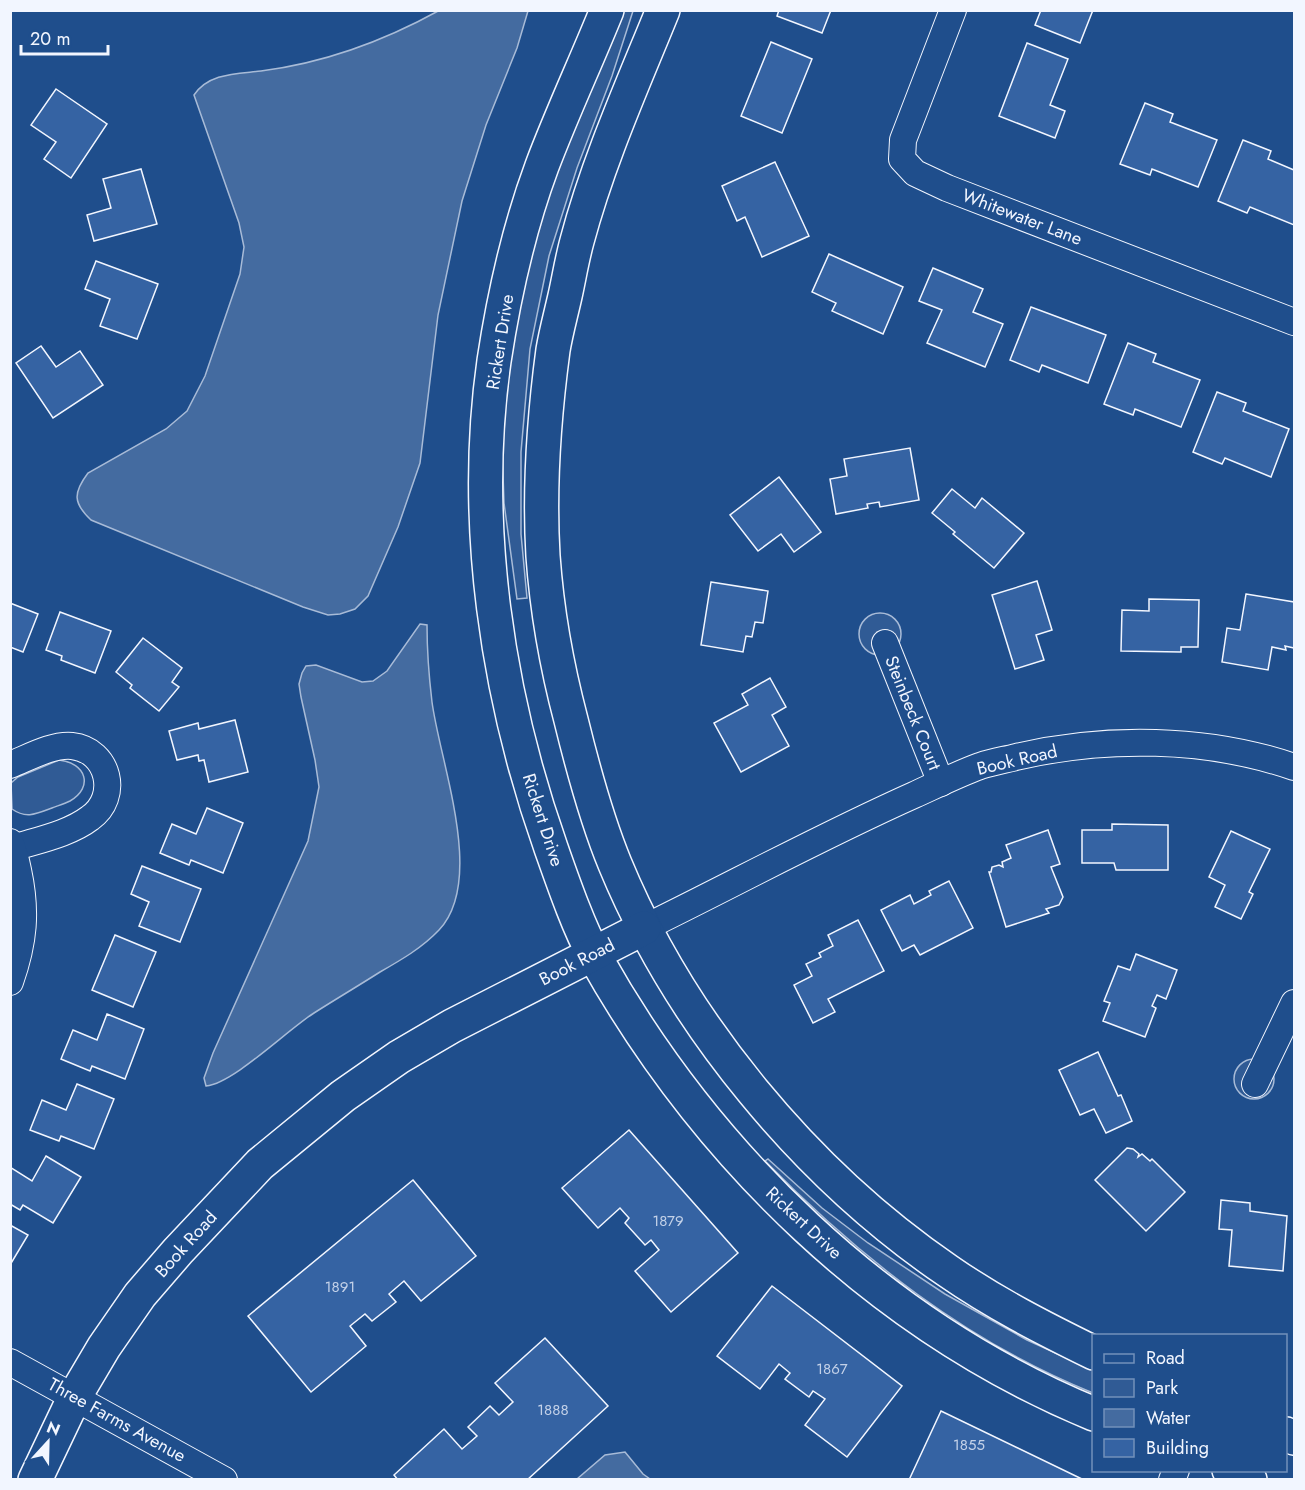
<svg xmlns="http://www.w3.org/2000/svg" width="1305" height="1490" font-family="Jost,sans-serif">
<rect width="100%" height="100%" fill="#1f4e8c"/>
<g fill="#305b95" stroke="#a8bbd7" stroke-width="1.5">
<path d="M619,11H633L612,76L577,168L549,256L530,349L521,452V534L527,598L517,599L504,503L502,446L506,376L519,298L548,187Z"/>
<circle cx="880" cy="634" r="21"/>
<path d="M59,760C86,763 94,787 70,801C64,804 57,806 52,808C36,814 26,819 12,809L11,783L18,777Z"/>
<circle cx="1254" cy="1079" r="20"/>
<path d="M768,1159L822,1208L868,1243L945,1294L1027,1340L1093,1370V1393C967,1342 860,1258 765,1161Z"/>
</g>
<g fill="#446ba0" stroke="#a8bbd7" stroke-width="1.5">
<path d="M440,10L528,11L517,48L486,125L462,201L438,315L420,463L398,527L368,596L355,609L340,614L328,615L303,607L91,520C73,503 73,493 88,473L166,429L187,411L205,376L240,274L244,247L239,223L194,95C209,73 236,74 261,71C324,63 384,41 440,10Z"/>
<path d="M420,624L427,625C427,650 429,677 432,702C440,763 486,880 439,930C422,948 401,960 380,972C358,986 336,999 314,1013C287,1030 234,1083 206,1086L204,1078L213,1053L308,841L319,787L315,760L301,697L299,684L302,673L306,666L316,665L362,682L373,681L387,671Z"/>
<path d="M625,1452L643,1474L650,1479H577L605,1455Z"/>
</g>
<g fill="#3563a3" stroke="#f2f6ff" stroke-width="1.5">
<path d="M779,10H831L822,33L777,16Z"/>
<path d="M1041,10H1093L1080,43L1035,25Z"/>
<path d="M771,42L812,59L782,133L741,116Z"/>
<path d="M1027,43L1068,59L1050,105L1065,111L1055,138L999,116Z"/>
<path d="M56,89L107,124L71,178L44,159L56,142L31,125Z"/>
<path d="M1145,103L1173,114L1170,122L1217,140L1198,187L1152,169L1150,175L1120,164Z"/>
<path d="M1243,140L1271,151L1268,159L1294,170V225L1250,207L1247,213L1218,201Z"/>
<path d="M775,162L809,236L762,257L745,217L737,221L722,186Z"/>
<path d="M141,169L157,224L94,241L87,215L111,208L103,179Z"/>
<path d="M829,254L903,287L883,334L832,311L836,303L812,292Z"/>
<path d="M96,261L158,284L137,339L100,326L110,299L85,289Z"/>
<path d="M933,268L983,289L973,312L1003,324L985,367L927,343L942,310L919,301Z"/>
<path d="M1031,307L1106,335L1088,383L1042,365L1039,372L1010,360Z"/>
<path d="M1128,343L1156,354L1153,362L1200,380L1181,427L1135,409L1133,415L1104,404Z"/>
<path d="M41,346L56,367L80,351L103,385L53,418L16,363Z"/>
<path d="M1217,392L1246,403L1243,411L1289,429L1271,477L1225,458L1222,464L1193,452Z"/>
<path d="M910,448L919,500L880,507L879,502L867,504L868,508L836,514L830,479L847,476L844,459Z"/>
<path d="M779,477L821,532L794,552L781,534L758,551L730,515Z"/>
<path d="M952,489L975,508L982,498L1024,533L994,568L953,534L955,532L932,513Z"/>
<path d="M1037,581L1052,630L1036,635L1044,660L1015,669L992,595Z"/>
<path d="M711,582L768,591L763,623L755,622L752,637L746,636L743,652L701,645Z"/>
<path d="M1246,594L1294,602V648L1285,646L1286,650L1272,647L1268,670L1222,662L1227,628L1240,630Z"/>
<path d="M1149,599L1199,600L1198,647H1181V652L1121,651L1122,610L1149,611Z"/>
<path d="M10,603L38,614L23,652L10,647Z"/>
<path d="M60,612L111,631L95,673L61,660L62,656L46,650Z"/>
<path d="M143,638L182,668L172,682L179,687L159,711L130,688L132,685L116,672Z"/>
<path d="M770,678L786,707L772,715L789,746L741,772L714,723L748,705L742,694Z"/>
<path d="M235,720L248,772L209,782L204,760L199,761L198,755L177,760L169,731L198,723L199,729Z"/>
<path d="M207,808L243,823L223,873L191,860L189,865L160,853L172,824L196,834Z"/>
<path d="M1112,824L1168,825V870H1116L1114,863H1082V830H1112Z"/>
<path d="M1048,830L1060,864L1051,867L1063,897L1059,905L1046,909L1049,913L1006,927L989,872H991L992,867L999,865L1003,867L1002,862L1011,858L1006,845Z"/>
<path d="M1231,831L1270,849L1249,892L1253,894L1241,919L1215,907L1225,885L1209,877Z"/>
<path d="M142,866L201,889L180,942L139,926L149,902L131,894Z"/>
<path d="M949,881L973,928L920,955L914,945L902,951L881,910L910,895L914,904L931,895L929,891Z"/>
<path d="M858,920L884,971L828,999L835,1012L813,1023L794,985L812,976L806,964L821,957L819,953L833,946L828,935Z"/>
<path d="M115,935L156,952L133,1007L92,990Z"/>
<path d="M1136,954L1177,970L1166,999L1157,995L1152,1006L1156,1008L1145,1037L1103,1021L1110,1003L1104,1001L1118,966L1130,970Z"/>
<path d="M107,1014L144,1029L125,1079L92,1066L90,1071L61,1059L73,1030L97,1040Z"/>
<path d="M1098,1052L1118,1096L1121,1095L1132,1121L1106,1133L1094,1109L1080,1115L1059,1070Z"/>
<path d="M77,1084L114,1099L94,1149L61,1136L59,1141L30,1130L42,1100L66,1110Z"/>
<path d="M629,1130L738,1253L671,1312L635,1271L659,1250L651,1240L645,1245L625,1223L629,1218L620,1208L598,1228L562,1188Z"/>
<path d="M1127,1148L1133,1149L1139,1154L1138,1157L1142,1154L1150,1161L1152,1159L1185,1192L1146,1231L1095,1180Z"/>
<path d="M46,1156L81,1177L53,1223L23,1205L20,1210L10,1204V1167L32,1181Z"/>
<path d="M413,1180L476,1256L421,1301L404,1281L389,1294L396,1302L372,1321L365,1314L350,1326L366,1346L311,1392L248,1316Z"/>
<path d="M1221,1200L1250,1203V1211L1287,1216L1283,1271L1229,1266L1232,1230L1219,1229Z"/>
<path d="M10,1225L28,1235L10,1265Z"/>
<path d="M772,1286L902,1386L847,1457L805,1425L825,1399L813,1391L809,1397L785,1379L790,1373L779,1364L760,1389L717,1356Z"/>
<path d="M545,1338L608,1406L527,1480H398L394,1475L444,1429L462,1449L477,1436L468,1427L490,1406L499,1415L513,1402L495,1383Z"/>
<path d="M941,1411L1084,1480H909Z"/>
</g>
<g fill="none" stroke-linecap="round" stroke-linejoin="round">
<g stroke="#f2f6ff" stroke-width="28">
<g id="minor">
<path d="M953,10L903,140L902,159L915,173L947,188L1294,322"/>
<path d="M885,643L941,783"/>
<path d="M10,765C28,758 52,744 72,746C109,750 120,797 90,818C69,834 38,840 13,848"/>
<path d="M10,842C14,851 16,860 18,870C27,912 24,942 10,982"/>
<path d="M644,928C734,884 822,836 914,795C936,785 958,774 980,766C992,762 1004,760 1016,757C1105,736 1207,737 1294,767"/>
<path d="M1255,1084L1294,1003"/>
<path d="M10,1362L224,1480"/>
<path d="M1172,1480L1176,1470"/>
</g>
</g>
<g stroke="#f2f6ff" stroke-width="36">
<g id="tertiary">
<path d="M607,10C586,62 562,113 542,166C519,228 504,295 494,361C471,523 497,695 551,848C563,882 578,926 595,957C707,1157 881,1326 1094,1414"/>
<path d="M663,10C632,86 598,162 577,241C572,259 569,278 565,296C561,314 556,332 553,350C544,417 539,488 543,556C547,612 557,667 571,720C583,769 596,818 615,864C681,1024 806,1174 948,1271C994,1303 1043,1328 1094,1353"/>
<path d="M1286,1434L1294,1438"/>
<path d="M1229,1470L1250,1480"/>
<path d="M35,1480L75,1396L104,1347L140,1295L178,1251L260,1164L343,1096L399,1057L452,1026L644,928"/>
</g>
</g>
<use href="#minor" stroke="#1f4e8c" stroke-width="26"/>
<use href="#tertiary" stroke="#1f4e8c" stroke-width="33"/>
</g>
<g text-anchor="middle" stroke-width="4.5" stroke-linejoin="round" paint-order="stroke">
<g font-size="15" fill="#c3d1e8">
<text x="668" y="1226">1879</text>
<text x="340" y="1292">1891</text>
<text x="832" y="1374">1867</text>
<text x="553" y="1415">1888</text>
<text x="969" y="1450">1855</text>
</g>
<g font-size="18" fill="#f2f6ff" stroke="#1f4e8c">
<text transform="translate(1022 217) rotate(21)" y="6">Whitewater Lane</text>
<text transform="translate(500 342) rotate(-81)" y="6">Rickert Drive</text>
<text transform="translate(913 713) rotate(68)" y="6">Steinbeck Court</text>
<text transform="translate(1017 760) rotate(-13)" y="6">Book Road</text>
<text transform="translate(543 820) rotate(72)" y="6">Rickert Drive</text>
<text transform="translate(577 962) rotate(-27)" y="6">Book Road</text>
<text transform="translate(804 1223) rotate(43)" y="6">Rickert Drive</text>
<text transform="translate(186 1244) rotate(-48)" y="6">Book Road</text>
<text transform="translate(117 1420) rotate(29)" y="6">Three Farms Avenue</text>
</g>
</g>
<rect width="1305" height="1490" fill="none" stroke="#f2f6ff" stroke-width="24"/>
<rect x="1092" y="1334" width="195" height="138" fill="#1f4e8c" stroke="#7391ba" stroke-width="1.5"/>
<rect x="1104" y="1354" width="30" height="9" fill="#1f4e8c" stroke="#7391ba" stroke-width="1.5"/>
<text x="1146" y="1364" font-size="18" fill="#f2f6ff">Road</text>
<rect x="1104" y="1379" width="30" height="18" fill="#305b95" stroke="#7391ba" stroke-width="1.5"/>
<text x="1146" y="1394" font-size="18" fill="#f2f6ff">Park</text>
<rect x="1104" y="1409" width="30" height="18" fill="#446ba0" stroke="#7391ba" stroke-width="1.5"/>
<text x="1146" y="1424" font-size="18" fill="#f2f6ff">Water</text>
<rect x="1104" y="1439" width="30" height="18" fill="#3563a3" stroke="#7391ba" stroke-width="1.5"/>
<text x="1146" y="1454" font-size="18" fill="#f2f6ff">Building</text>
<g transform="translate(48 1442) rotate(22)" stroke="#1f4e8c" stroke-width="4.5" paint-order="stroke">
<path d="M0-4.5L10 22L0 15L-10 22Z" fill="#f2f6ff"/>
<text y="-9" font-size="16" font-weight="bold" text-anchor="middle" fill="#f2f6ff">N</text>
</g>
<path d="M21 45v9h87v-9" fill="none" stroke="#f2f6ff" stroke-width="3"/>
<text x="30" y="45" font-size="18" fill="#f2f6ff" stroke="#1f4e8c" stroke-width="4.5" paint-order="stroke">20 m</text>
</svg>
